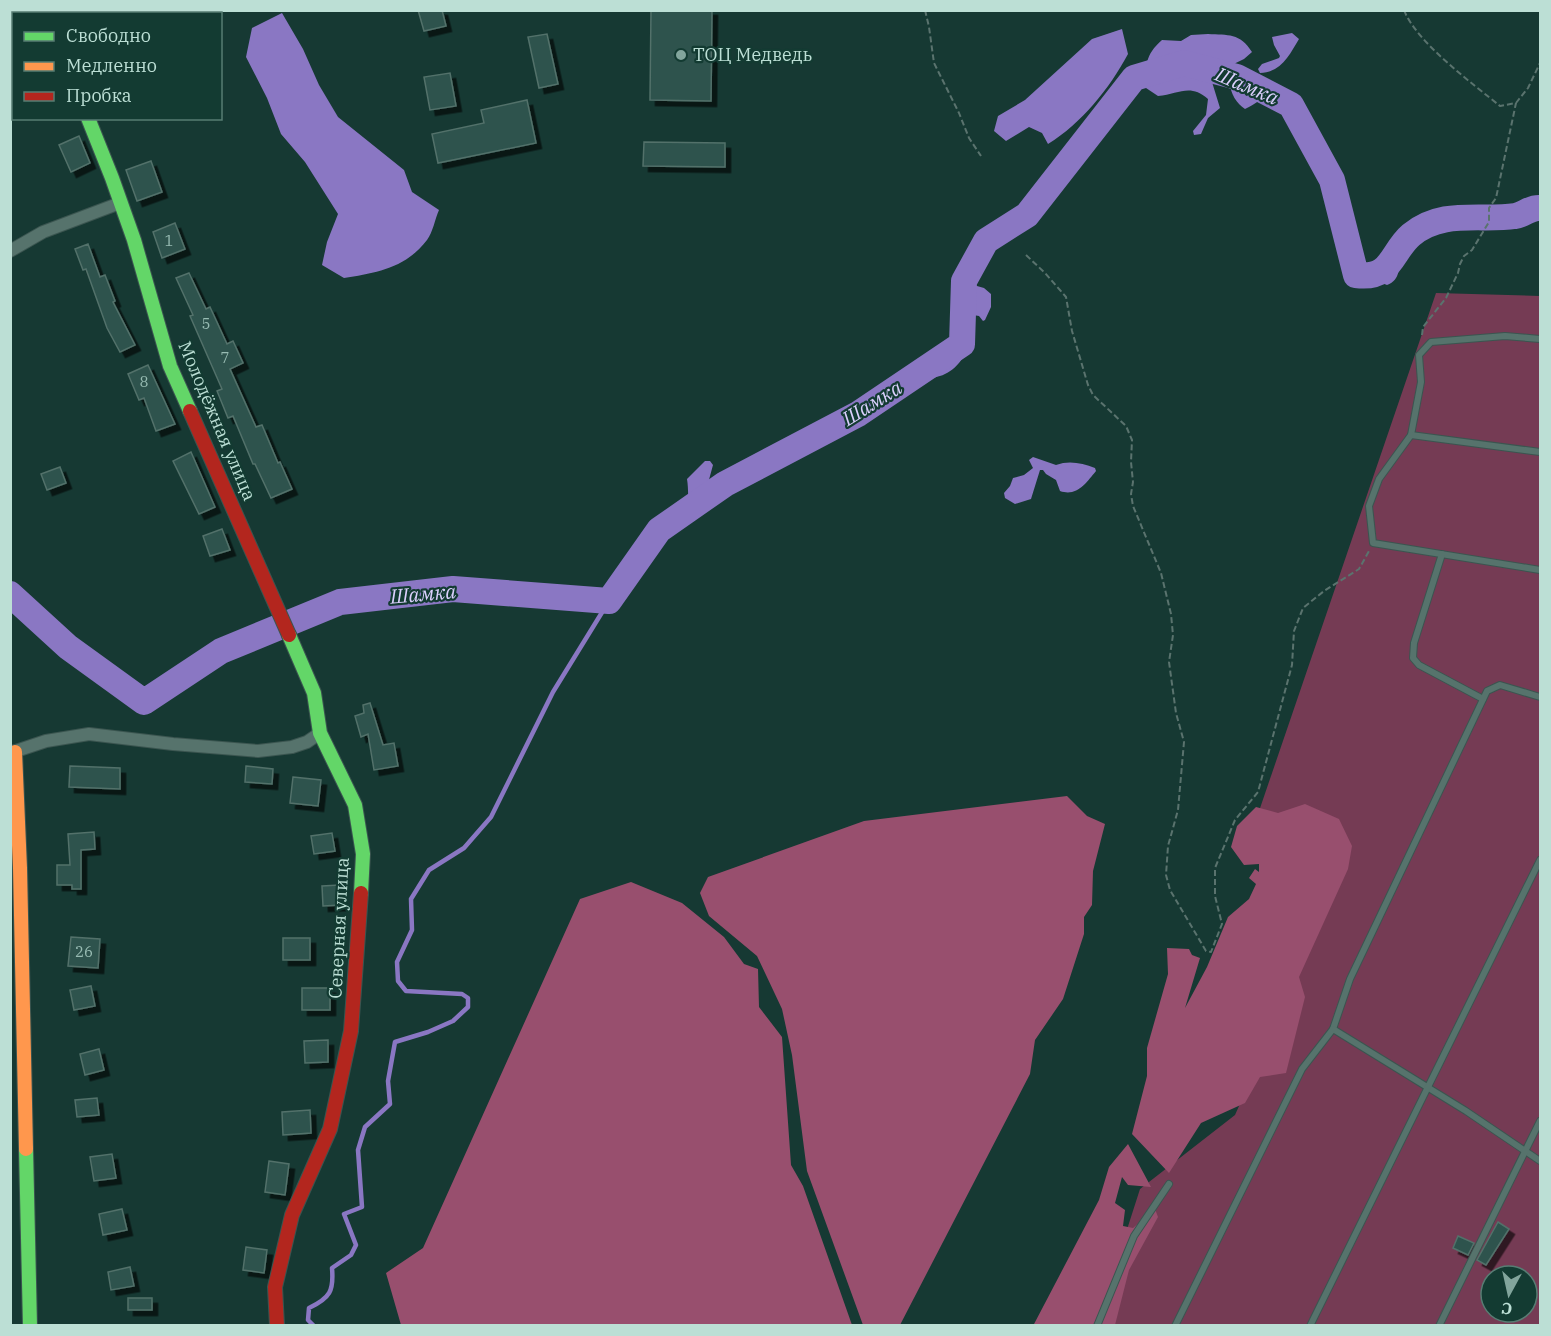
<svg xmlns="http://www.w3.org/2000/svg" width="1551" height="1336" font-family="'IBM Plex Serif',serif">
<defs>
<filter id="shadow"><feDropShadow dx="5.5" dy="5.5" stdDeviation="0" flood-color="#0009"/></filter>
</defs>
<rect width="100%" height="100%" fill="#163933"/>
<path fill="#753b54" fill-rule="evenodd" d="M1436,293L1540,296V1325L1096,1326L1140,1189L1235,1115L1347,863L1257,817ZM1491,1276H1527V1312H1491Z"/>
<g fill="#984f6e">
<path d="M1067,796L1087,816L1105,824L1093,871L1092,905L1084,917V934L1063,999L1035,1040L1030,1074L900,1325H863L807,1171L792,1055L782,1009L757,956L709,916L700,893L708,877L864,821Z"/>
<path d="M1305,804L1339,819L1352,846L1348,869L1299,977L1305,997L1286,1073L1260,1077L1245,1103L1201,1123L1169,1173L1132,1134L1147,1076V1048L1168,974L1167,948L1189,949L1192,955L1200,958L1185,1008L1207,967L1228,917L1249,899L1256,884L1249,878L1255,869L1259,872V864L1244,865L1231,847L1237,826L1256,807L1278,813Z"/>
<path d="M631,882L682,903L724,937L744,964L758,969L759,1007L782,1037L791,1165L803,1186L852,1325H401L386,1273L423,1248L580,899Z"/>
<path d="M1128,1144L1151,1187L1128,1185L1122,1177L1115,1203L1125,1210L1123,1226L1133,1228L1155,1209L1158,1217L1129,1270L1115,1325L1033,1326L1099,1200L1109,1167Z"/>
</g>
<g fill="#8a77c3">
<path d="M282,13L303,49L319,85L338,117L404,170L412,192L439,210C435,219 433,232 427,240C406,268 376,273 344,278L322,265L327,242L338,214L305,162L281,134L267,98L246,57L252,28Z"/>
<path d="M1122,29L1128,54C1109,89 1082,123 1048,144L1042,133L1029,127L1006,141L994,131L998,116L1025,100L1092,39Z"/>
<path d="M1292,33L1299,39C1290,54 1281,73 1260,73L1258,69L1262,64L1279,58L1280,56L1274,45L1272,37Z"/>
<path d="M1208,34C1228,35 1240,33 1252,52L1244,59L1211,75L1212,82L1220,108L1208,118L1201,134L1194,135L1193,131L1206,115L1208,99C1190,83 1179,94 1158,96L1146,88C1145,66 1145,55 1162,40L1181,41L1191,35Z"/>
<path d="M1257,79L1262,80C1274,94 1257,103 1245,109C1237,104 1230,93 1230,83L1249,84Z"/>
<path d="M1408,232L1411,233L1410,235C1407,239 1403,242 1402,247C1397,261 1404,279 1387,285L1382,283L1379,275L1380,272L1392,265L1394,259L1389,248L1395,238Z"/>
<path d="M970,284L984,288L991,294V307L985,320L983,321L979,316L973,315L975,301Z"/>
<path d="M963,350L964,355C957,370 939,381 922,377V369L934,363L947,362Z"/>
<path d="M1033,457L1056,465C1069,460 1082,463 1095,468L1096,471C1086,483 1077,497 1060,491L1056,480L1046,474L1043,470H1040L1031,499L1015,504L1005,498L1004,493L1010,486L1013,478L1024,475L1033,468L1029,460Z"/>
<path d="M705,461H710L713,465L707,487L696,497L699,510L691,513C687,502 689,491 687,479Z"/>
</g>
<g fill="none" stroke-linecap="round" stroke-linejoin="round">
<path stroke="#8a77c3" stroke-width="4.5" d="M314,1326L308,1320L309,1308C330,1298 334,1291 332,1268L351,1255L356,1245L344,1214L362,1207L358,1150L365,1127L390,1104L388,1081L395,1042L428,1032L453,1021L468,1007V998L462,994L406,991L398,981L397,962L412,930L411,899L429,870L464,848L491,817L553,692L609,601"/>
<path stroke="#8a77c3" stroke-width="26" d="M10,594L68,647L144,702L221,651L340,602L453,589L609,601L659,530L725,484L858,414L962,344L964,281L986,241L1027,215L1134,78L1184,63L1237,77L1291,105L1332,180L1356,275C1392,280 1391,252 1411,235C1442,209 1480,221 1515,216C1524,215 1530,207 1540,208"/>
</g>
<g fill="#2d534d" stroke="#52716a" stroke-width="1.5" filter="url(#shadow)">
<path d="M418,10H442L446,26L424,31Z"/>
<path d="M651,10H712L711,101L650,100Z"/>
<path d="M547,34L558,84L539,88L528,37Z"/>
<path d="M450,73L456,106L430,110L424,77Z"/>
<path d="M527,100L536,143L438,163L432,134L484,123L481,110Z"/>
<path d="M79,136L90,163L71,172L59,145Z"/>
<path d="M644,142L725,143V167L643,166Z"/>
<path d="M151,161L162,192L137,201L126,170Z"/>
<path d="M175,223L185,249L162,258L153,232Z"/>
<path d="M88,244L100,277L105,275L115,301L113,302L135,345L120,352L107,328L86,269L83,270L75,249Z"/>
<path d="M189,273L206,309L210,307L227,344L233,341L243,363L230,369L256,427L262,425L278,463L280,462L292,489L271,498L255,464H253L233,416L228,418L217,391L222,389L190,316L193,315L176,278Z"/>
<path d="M148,365L175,424L156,431L144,398L139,400L128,374Z"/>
<path d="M191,452L215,507L199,514L173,461Z"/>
<path d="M60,467L66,483L47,490L41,474Z"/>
<path d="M222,529L230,550L210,556L203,536Z"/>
<path d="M370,703L383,745L394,743L398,766L374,770L368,734L361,737L355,716L364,713L363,705Z"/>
<path d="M70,766L120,768V789L69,787Z"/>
<path d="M246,766L273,769L272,784L245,782Z"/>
<path d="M293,777L321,780L318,806L290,803Z"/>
<path d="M94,832L95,849L81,850V889H72V885H57V865H70L68,834Z"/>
<path d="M332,833L335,851L314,854L311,836Z"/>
<path d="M340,885L341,905L323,906L322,886Z"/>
<path d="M71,937L100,939L98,968L68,966Z"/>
<rect x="283" y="938" width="27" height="22"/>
<path d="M91,986L95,1006L74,1010L70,990Z"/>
<rect x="302" y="988" width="28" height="22"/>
<path d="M328,1040V1062L305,1063L304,1041Z"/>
<path d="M99,1049L104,1070L85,1075L80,1054Z"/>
<path d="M97,1098L99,1115L77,1117L75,1100Z"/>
<path d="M310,1110L311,1133L283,1135L282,1112Z"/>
<path d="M112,1154L116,1178L94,1181L90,1157Z"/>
<path d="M269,1161L289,1164L285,1195L265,1192Z"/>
<path d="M122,1209L127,1230L103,1235L99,1214Z"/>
<path d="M1498,1222L1509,1229L1486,1265L1477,1260Z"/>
<path d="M1458,1236L1474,1243L1468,1255L1453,1248Z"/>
<path d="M246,1247L267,1250L264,1273L243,1270Z"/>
<path d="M130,1267L134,1286L111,1290L108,1272Z"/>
<rect x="128" y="1298" width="24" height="12"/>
</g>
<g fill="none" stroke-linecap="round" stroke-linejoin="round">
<g stroke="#3b5550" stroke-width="8">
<g id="lane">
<path d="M1540,339L1505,336L1431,342L1419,355L1421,382L1411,435L1379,479L1369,506L1373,543L1540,570"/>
<path d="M1411,435L1540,452"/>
<path d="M1442,554L1414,643L1413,658L1419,665L1483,699"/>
<path d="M1333,1029L1350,979L1487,691L1500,685L1540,697"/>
<path d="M1097,1326L1134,1236L1169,1184"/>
<path d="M1175,1326L1302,1069L1333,1029L1466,1111L1540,1161"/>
<path d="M1310,1326L1540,860"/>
<path d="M1439,1326L1540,1121"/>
</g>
</g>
<g stroke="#3b5550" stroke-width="14">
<g id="street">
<path d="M10,251L43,232L120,203"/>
<path d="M10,753L46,741L89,734L173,744L258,751L292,747L307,742L320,733"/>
</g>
</g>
<g stroke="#3b5550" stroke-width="16">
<g id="fast">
<path d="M31,14L37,10"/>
<path d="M10,24L14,22"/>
<path d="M88,118L112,178L134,240L170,366L190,411"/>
<path d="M289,635L314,693L320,733L355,805L363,854L361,893"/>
<path d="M26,1149L30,1326"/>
</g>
</g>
<g stroke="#3b5550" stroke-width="16">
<path id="slow" d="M15,752L20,868L26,1149"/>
</g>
<g stroke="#3b5550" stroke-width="16">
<g id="jam">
<path d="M190,411L289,635"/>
<path d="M277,1326L275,1287L292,1215L330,1129L351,1031L361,893"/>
</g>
</g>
<g stroke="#5a736e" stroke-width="2" stroke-dasharray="6 3" stroke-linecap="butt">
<path d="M925,10L929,27L934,63L959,113L969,138L981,156"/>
<path d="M1404,10C1416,42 1473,84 1500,106L1516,103L1528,88L1540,63"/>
<path d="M1026,255L1045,273L1066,297L1072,331L1088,385L1093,395L1126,426L1132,440L1131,462L1133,482L1131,494L1133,506L1161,573L1171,614L1173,635L1169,662L1176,713L1184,742L1178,810L1168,846L1166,875L1170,890L1206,951L1211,952L1222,924L1215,896V868L1235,820L1258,792L1292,665L1294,631L1303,608L1324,591L1359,569L1369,551"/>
<path d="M1422,335L1423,327L1446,298L1458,273L1460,264L1464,256L1472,250L1489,222V208L1496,198L1516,103"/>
</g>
<use href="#lane" stroke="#56736c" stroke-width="6"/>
<use href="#street" stroke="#56736c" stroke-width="12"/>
<use href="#fast" stroke="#63d668" stroke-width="14"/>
<use href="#slow" stroke="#ff974d" stroke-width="14"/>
<use href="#jam" stroke="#b3261e" stroke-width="14"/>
</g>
<circle fill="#82a59c" stroke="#133b32" stroke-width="2" cx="681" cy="55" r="6"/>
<g text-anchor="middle" stroke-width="4.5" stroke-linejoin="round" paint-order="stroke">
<g font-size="15" fill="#98bcb3">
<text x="169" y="246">1</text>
<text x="206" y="329">5</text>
<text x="225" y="363">7</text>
<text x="144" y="387">8</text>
<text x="84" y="957">26</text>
</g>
<g font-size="18" fill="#bcdfd5" stroke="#133b32" text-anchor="start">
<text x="693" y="61">ТОЦ Медведь</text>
</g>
<g font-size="18" fill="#bcdfd5" stroke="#133b32">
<text transform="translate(217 421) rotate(67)" y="6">Молодёжная улица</text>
<text transform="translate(339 928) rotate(-87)" y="6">Северная улица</text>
</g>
<g font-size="20" font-style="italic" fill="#dbd0fd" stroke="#133b32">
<text transform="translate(1247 86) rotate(23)" y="7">Шамка</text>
<text transform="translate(872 403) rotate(-32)" y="7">Шамка</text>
<text transform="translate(423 594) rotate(-5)" y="7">Шамка</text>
</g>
</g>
<rect width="1551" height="1336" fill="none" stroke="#bcdfd5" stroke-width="24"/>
<rect x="12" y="12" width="210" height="108" fill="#133b32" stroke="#577d73" stroke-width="1.5"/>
<rect x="24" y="32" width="30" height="9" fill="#63d668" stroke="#577d73" stroke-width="1.5"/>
<text x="66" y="42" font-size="18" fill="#bcdfd5">Свободно</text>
<rect x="24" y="62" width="30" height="9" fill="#ff974d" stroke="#577d73" stroke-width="1.5"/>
<text x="66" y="72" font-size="18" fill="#bcdfd5">Медленно</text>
<rect x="24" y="92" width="30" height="9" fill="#b3261e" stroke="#577d73" stroke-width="1.5"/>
<text x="66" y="102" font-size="18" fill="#bcdfd5">Пробка</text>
<g transform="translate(1509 1294) rotate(188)"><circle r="28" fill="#133b32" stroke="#577d73" stroke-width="1.5"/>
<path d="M0-4.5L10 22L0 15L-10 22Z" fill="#82a59c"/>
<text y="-9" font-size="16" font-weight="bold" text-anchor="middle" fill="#bcdfd5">С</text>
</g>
</svg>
